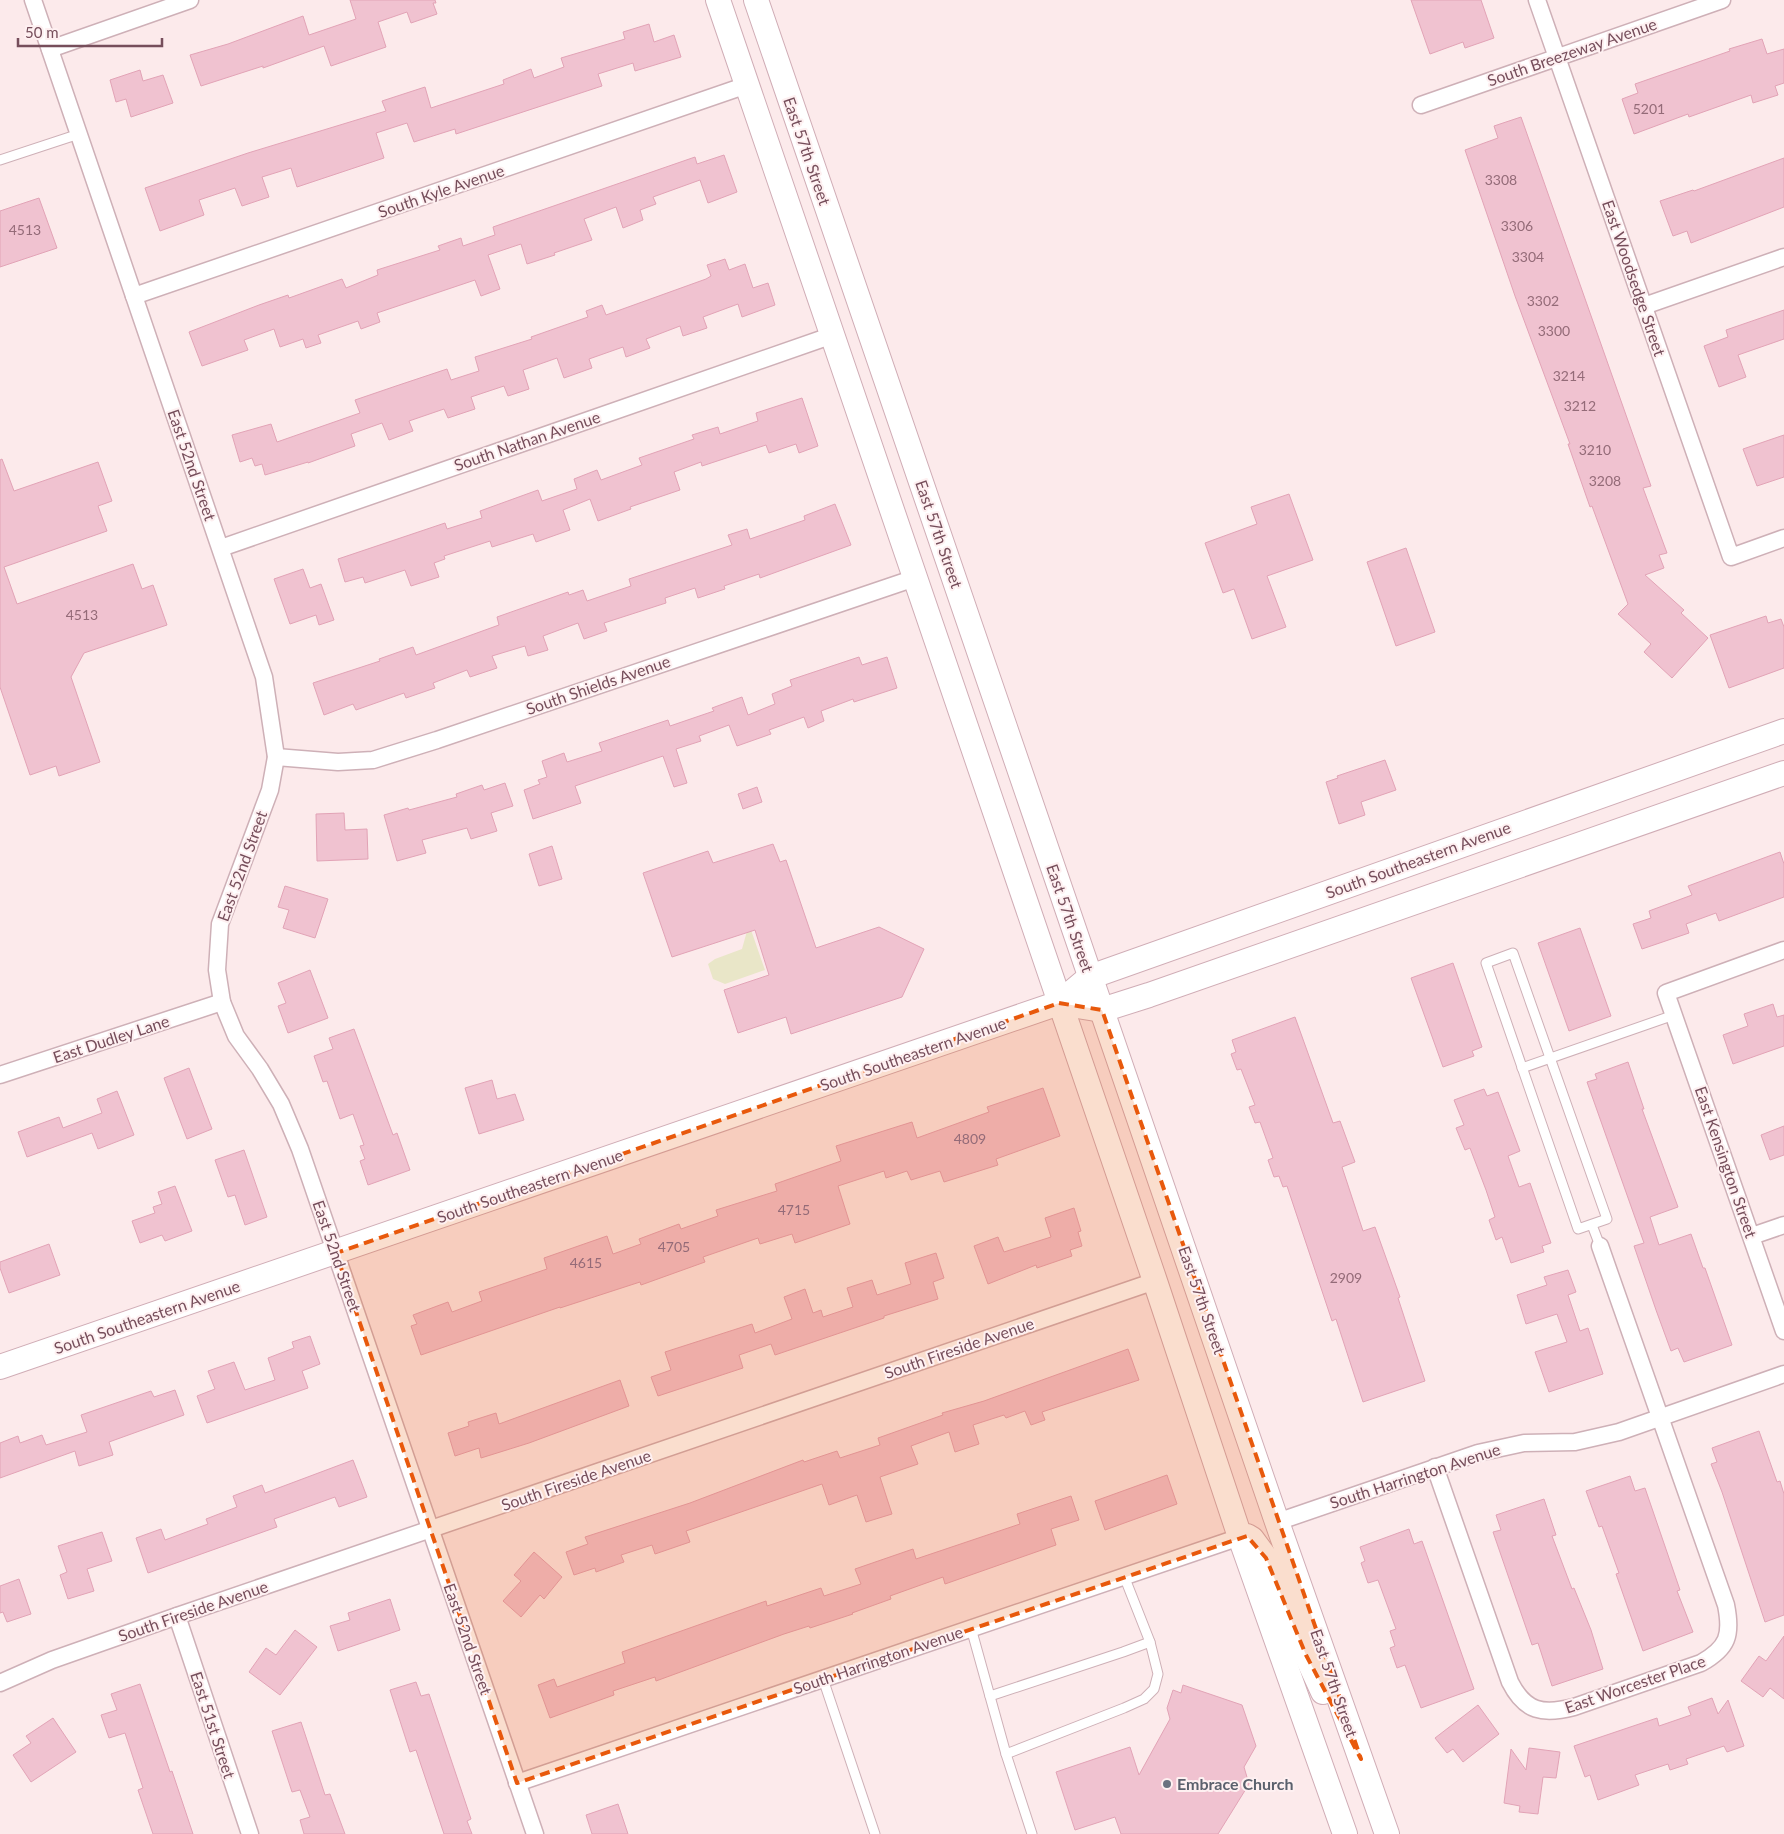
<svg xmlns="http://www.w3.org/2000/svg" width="1784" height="1834" font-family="Lato,sans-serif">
<rect width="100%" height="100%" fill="#fceaeb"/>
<path fill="#e9e6c8" d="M751,930L765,970L725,984L713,979L708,964L715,959L742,949L747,931Z"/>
<g fill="#f0c2d0" stroke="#e2a3b6">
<path d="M350,0H435L436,3H433L437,14L411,23L407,12L378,22L386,47L331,66L324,46L263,68V66L201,86L190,55L228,44L303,16L309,35L356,19Z"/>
<path d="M1411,0H1481L1494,38L1465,48L1463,42L1430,54Z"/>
<path d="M649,24L654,42L674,35L681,57L635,71L633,63L598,74L602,86L456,134L455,129L414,142L407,123L376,133L384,158L297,187L291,168L262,177L269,197L242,206L235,188L199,200L204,215L160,231L145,188L248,153L386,111L382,101L425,87L431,108L504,84L503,80L531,69L534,78L564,67L561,58L625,39L623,32Z"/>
<path d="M1762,39L1767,54L1784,49V83L1775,86L1778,95L1753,103L1751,95L1689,117L1688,114L1634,134L1622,99L1638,93L1635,84L1730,51L1729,49Z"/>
<path d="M140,70L143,81L163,75L173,103L131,117L126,99L116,102L110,80Z"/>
<path d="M1521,117L1651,486L1643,488L1667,553L1659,555L1664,568L1645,575L1684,610L1681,613L1708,638L1672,678L1644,652L1651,644L1618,614L1628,604L1592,506L1590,507L1568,444H1570L1515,296L1465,150L1498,138L1494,126Z"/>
<path d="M724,155L737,192L708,203L700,180L653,197L656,204L640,210L643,220L623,228L616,207L584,219L592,240L554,253L555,255L527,264L521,244L488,255L500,289L481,296L475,280L377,313L380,322L361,329L358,321L318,335L321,343L306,348L303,339L280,347L274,329L244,340L248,350L202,366L189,332L259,305L288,295L289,298L342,279L346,288L378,275L377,270L440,250L438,246L461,238L463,246L495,235L493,227L695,157L697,164Z"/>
<path d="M1784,158V207L1691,243L1687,231L1673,236L1660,201L1693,190L1694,191Z"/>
<path d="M39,198L57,248L0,267V211Z"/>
<path d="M725,259L729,270L745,264L753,288L768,283L775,305L742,317L738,304L703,317L707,328L683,336L680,326L646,339L650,348L626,357L623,347L589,359L592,368L564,378L557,358L523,370L529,389L508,396L504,386L471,397L475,409L448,418L444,409L409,421L413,431L389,440L382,423L351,434L355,446L308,463V462L265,475L262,464L255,466L252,458L240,462L232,435L271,424L277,442L360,413L355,400L396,386L447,369L451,380L479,371L475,357L532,339L531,337L588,317L586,311L602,305L606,315L706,279L711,276L707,265Z"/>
<path d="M1784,310V339L1738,355L1746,377L1719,387L1704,346L1728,337L1726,330Z"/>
<path d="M802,398L818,446L799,453L796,444L769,453L766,445L702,466L701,462L674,472L680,490L630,507L631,509L598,521L590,499L563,510L570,530L536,542L533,534L492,547L490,541L444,556L445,559L434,563L439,577L411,586L405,570L365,583L363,577L345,582L338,559L445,523L447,529L482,518L480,511L538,490L542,501L577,489L574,479L597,470L601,480L642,465L639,458L694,439L692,435L718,427L720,434L758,421L756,413Z"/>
<path d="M1784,435V477L1757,486L1743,449Z"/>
<path d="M2,459L14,491L98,462L112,501L98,506L107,531L4,567L17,604L133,564L142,589L153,585L167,625L84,653L71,677L100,762L59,776L56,766L30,775L0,687V460Z"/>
<path d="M1289,494L1313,560L1267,576L1286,627L1252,639L1234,589L1223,593L1205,543L1257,524L1251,507Z"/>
<path d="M835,504L851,545L760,578L759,574L724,586L725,589L698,598L695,588L665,598L666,603L604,623L607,631L584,639L578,623L543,636L548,650L528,656L525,646L492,656L497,668L470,677L467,670L433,683L435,688L406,698L404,693L356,710L353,704L324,715L313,683L380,661L379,659L413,647L416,655L499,625L497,617L568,592L569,595L583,590L587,601L631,586L629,579L732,545L728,535L747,529L750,539L805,520L804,516Z"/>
<path d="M1406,548L1435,632L1396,646L1367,562Z"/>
<path d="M303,569L310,588L321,584L334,620L319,625L316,615L290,624L274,579Z"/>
<path d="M1766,616L1768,623L1781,619L1784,627V668L1729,688L1710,635Z"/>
<path d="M859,657L862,665L887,657L897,688L854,702L853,699L821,711L824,721L808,728L804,717L769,730L771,734L737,746L729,725L699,736L701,741L676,749L687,783L674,787L663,756L575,786L581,803L533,819L524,790L540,784L538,780L547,777L542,761L564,753L567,762L602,751L599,743L668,720L670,726L714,711L712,708L742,697L748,715L775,704L772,694L792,686L790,680Z"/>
<path d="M1385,760L1396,790L1361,802L1365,815L1339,824L1326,782L1338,778L1337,776Z"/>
<path d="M505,783L513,806L491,813L497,831L471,839L467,828L422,840L426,853L397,861L384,815L408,808L409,810L457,797L456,794L482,785L484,790Z"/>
<path d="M757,787L762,802L743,809L738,794Z"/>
<path d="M344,813L345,830L367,829L368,859L317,861L316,814Z"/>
<path d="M773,844L780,862L786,860L816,948L879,927L924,949L902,997L791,1034L786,1017L738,1033L724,990L769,975L755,930L672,957L643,873L708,851L713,863Z"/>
<path d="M552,846L562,879L539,886L529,854Z"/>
<path d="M1780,852L1784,864V897L1719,921L1716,913L1686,924L1689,933L1642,949L1633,924L1651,918L1649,911L1692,895L1688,886Z"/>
<path d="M285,886L328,899L315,938L283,928L289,910L278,907Z"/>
<path d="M1580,928L1611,1016L1569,1031L1538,943Z"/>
<path d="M1453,963L1482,1047L1472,1051L1474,1056L1443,1067L1411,978Z"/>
<path d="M310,970L328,1018L288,1033L278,1006L286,1003L278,983Z"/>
<path d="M1773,1004L1777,1017L1784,1015V1046L1733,1064L1723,1035L1748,1026L1744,1014Z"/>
<path d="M1295,1017L1333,1123L1340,1121L1355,1162L1342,1167L1363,1231L1375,1227L1400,1297L1398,1298L1425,1381L1363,1402L1336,1319L1332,1321L1287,1186L1283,1187L1279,1176L1274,1177L1268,1160L1273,1158L1260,1122L1255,1123L1249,1107L1255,1105L1241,1069L1237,1070L1231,1054L1236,1052L1232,1040Z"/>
<path d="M354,1029L393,1135L397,1133L410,1170L368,1185L360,1161L365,1159L360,1146L364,1145L353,1114L340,1119L327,1081L323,1082L314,1056L333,1049L329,1038Z"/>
<path d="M1628,1062L1644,1109H1642L1678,1207L1650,1217L1659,1245L1691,1234L1703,1268H1705L1732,1345L1684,1362L1678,1348L1671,1351L1656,1310L1634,1246L1644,1243L1587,1082L1597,1079L1595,1074Z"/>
<path d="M189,1068L212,1129L187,1139L164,1078Z"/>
<path d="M492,1080L497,1099L515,1094L524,1120L479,1134L465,1088Z"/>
<path d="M1043,1088L1060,1136L996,1159L998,1165L944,1182L940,1171L911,1180L907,1171L886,1178L884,1171L838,1186L850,1224L795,1243L792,1234L760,1244L758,1238L703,1257L705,1262L641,1285L640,1282L560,1308V1307L421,1355L411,1326L417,1324L413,1315L448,1302L452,1312L482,1301L479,1292L547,1269L544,1258L607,1236L613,1254L641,1244L639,1239L679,1224L681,1229L718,1216L716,1210L777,1191L775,1184L841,1161L836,1146L912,1122L917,1138L989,1112L987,1107Z"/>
<path d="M1484,1089L1487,1096L1498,1092L1520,1151L1508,1156L1519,1187L1530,1183L1551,1243L1542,1246L1544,1252L1511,1263L1502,1237L1496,1240L1489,1220L1495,1217L1486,1190L1470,1148L1465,1150L1456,1128L1464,1125L1454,1100Z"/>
<path d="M117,1091L134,1135L98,1149L92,1133L27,1157L18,1132L59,1117L63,1128L102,1113L97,1099Z"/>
<path d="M1784,1126V1155L1770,1160L1761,1135Z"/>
<path d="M244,1150L267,1217L245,1225L235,1195L228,1197L215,1160Z"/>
<path d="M175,1186L192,1231L165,1241L162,1235L140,1243L132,1221L155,1213L153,1207L162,1204L158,1192Z"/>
<path d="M1074,1208L1081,1231L1078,1232L1082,1246L1070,1250L1072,1256L1037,1268L1036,1265L988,1284L974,1246L998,1237L1004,1252L1051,1237L1045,1218Z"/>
<path d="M49,1244L60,1275L9,1293L0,1268V1262Z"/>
<path d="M936,1253L944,1278L933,1282L938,1299L884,1316V1318L775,1355L771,1344L739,1355L743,1368L658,1396L651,1377L671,1370L665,1352L752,1324L755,1333L792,1319L784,1297L805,1289L813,1313L821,1310L823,1317L853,1307L847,1288L872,1280L877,1295L911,1284L905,1263Z"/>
<path d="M1568,1270L1576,1292L1568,1295L1580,1331L1588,1328L1603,1374L1549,1392L1535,1352L1567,1342L1557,1314L1526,1324L1517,1295L1547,1285L1544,1277Z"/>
<path d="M310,1336L320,1364L302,1371L308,1388L207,1423L197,1396L215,1389L208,1371L234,1362L245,1390L275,1380L268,1358L294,1348L292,1342Z"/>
<path d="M1128,1349L1139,1380L1042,1412L1045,1420L1031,1425L1025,1411L1006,1418L1004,1415L973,1425L979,1444L955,1452L949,1432L911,1446L918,1464L880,1477L892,1514L866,1522L857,1495L829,1505L822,1484L686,1531L690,1542L655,1554L652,1545L621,1555L624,1562L596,1572L595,1568L574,1575L566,1552L588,1544L585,1537L690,1503L803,1460L804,1462L837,1451L840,1458L880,1445L878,1438L943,1415L942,1413L984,1401Z"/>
<path d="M620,1380L629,1406L529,1443L481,1458L479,1448L455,1456L448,1433L469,1426L468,1422L496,1413L499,1424Z"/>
<path d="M175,1390L184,1415L109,1442L113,1455L79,1466L75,1451L0,1478V1443L18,1436L20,1443L42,1435L46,1445L87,1432L81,1415L151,1391L154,1397Z"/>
<path d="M1759,1431L1777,1482L1780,1481L1784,1494V1615L1765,1622L1722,1492L1711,1464L1717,1462L1712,1448Z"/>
<path d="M353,1460L367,1497L339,1507L335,1497L274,1519L277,1527L148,1573L136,1538L161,1529L165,1540L208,1524L206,1519L237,1507L233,1496L262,1485L265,1493Z"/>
<path d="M1167,1475L1177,1504L1105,1530L1095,1501Z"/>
<path d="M1630,1476L1635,1491L1645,1488L1680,1590L1677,1591L1693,1632L1643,1651L1616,1574L1619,1573L1602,1526L1599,1527L1586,1491Z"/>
<path d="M1071,1496L1079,1520L1051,1529L1056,1545L945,1584L943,1577L890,1596L891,1599L852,1613L853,1614L810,1628L809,1626L784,1634L656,1681L655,1677L613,1691L614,1695L550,1718L538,1685L554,1679L557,1687L625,1663L622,1652L766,1601L767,1606L821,1588L824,1596L861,1584L855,1569L913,1549L916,1559L1020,1524L1017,1514Z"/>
<path d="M1544,1499L1556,1535L1552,1536L1572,1589L1574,1588L1591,1630L1603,1669L1552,1686L1538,1643L1532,1645L1493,1532L1501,1530L1496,1515Z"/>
<path d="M1409,1529L1414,1544L1422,1541L1474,1689L1421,1708L1405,1665L1397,1668L1390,1648L1395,1646L1390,1631L1396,1629L1378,1580L1368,1583L1361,1563L1365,1561L1360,1547Z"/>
<path d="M102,1532L112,1561L87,1569L94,1591L68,1599L60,1575L67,1572L58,1546Z"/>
<path d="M534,1552L562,1577L544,1599L540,1595L521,1617L503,1601L521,1581L514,1575Z"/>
<path d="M19,1579L31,1614L7,1622L3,1612L0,1613V1586Z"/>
<path d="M390,1599L400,1630L338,1651L330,1626L350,1620L348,1613Z"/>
<path d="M295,1630L317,1647L280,1695L249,1672L266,1648L276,1655Z"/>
<path d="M1784,1636V1699L1770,1688L1763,1697L1741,1681L1759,1656L1766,1661Z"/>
<path d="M416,1682L421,1696L429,1694L471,1819L467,1821L472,1834H444L416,1750L410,1752L390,1690Z"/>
<path d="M140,1684L170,1772L172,1771L193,1834H153L138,1790L143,1788L125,1733L109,1738L101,1715L117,1710L111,1694Z"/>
<path d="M1183,1685L1242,1705L1256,1746L1244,1767L1249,1784L1218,1834H1121L1115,1817L1075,1830L1056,1772L1130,1747L1139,1775L1170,1719L1167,1708L1173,1690L1181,1693Z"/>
<path d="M1712,1698L1718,1714L1728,1700L1744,1746L1727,1752L1724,1746L1686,1759L1688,1764L1670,1770L1668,1764L1635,1775L1639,1785L1598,1800L1590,1775L1585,1777L1574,1746L1657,1718L1659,1726L1691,1715L1688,1707Z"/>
<path d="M1478,1705L1499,1734L1463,1762L1453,1749L1447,1753L1435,1738Z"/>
<path d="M53,1718L76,1752L31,1782L13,1755L31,1743L26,1736Z"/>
<path d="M301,1722L325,1795L330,1794L345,1834H304L300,1820L310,1817L300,1790L292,1792L272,1731Z"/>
<path d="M1529,1748L1560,1752L1556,1778L1543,1777L1538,1814L1519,1812L1520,1806L1504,1803L1511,1749L1526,1770Z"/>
<path d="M618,1804L628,1834H592L586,1815Z"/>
</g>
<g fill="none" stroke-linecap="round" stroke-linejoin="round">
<g stroke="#ceb0b7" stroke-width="11">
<g id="service">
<path d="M0,160L79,134"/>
<path d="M1513,953L1607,1219L1578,1229L1486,963Z"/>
<path d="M1522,1068L1674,1015"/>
<path d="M1592,1225L1600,1246"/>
<path d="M971,1628L1006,1754L1032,1834"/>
<path d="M823,1679L875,1834"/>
<path d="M990,1696L1123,1652L1150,1642L1124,1576"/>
<path d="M1006,1754L1124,1708L1144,1699L1154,1689L1158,1674L1150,1642"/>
</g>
</g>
<g stroke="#ceb0b7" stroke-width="19">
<g id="minor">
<path d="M33,0L264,677L276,757L270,790L220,924L217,970L222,1002L236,1036L260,1069L281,1104L300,1149L535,1834"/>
<path d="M1537,0L1731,557L1784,538"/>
<path d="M50,49L190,0"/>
<path d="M1421,105L1722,0"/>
<path d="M134,296L747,85"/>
<path d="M1644,306L1784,257"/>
<path d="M221,548L833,335"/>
<path d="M276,757L338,762L373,760L437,740L915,578"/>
<path d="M1784,950L1666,993L1784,1331"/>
<path d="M0,1075L222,1002"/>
<path d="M1752,1236L1784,1225"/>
<path d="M1435,1467L1510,1682C1525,1712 1543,1715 1574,1707L1701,1663C1728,1648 1732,1635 1726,1605L1600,1246"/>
<path d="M1277,1522L1478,1453L1524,1443L1575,1442L1619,1432L1784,1374"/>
<path d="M177,1616L250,1834"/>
<path d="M0,1683L52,1660L177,1616L1155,1281"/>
<path d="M517,1783L1240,1537"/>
</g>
</g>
<g stroke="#d0adb6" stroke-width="26">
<g id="secondary">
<path d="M718,0L1155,1281L1240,1537L1345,1834"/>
<path d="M756,0L1277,1522L1387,1834"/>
<path d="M1059,1003L1102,1010L1149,995L1784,773"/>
<path d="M0,1367L1059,1003L1090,977L1784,731"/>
<path d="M1240,1537L1247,1536L1252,1539L1266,1558L1306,1655L1323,1692"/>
</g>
</g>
<use href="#service" stroke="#fff" stroke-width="9"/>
<use href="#minor" stroke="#fff" stroke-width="16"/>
<use href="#secondary" stroke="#fff" stroke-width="24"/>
</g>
<path fill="#e8590c" fill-opacity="0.2" stroke="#e8590c" stroke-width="4" stroke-dasharray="10 6" stroke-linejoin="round" d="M1059,1003L1102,1010L1361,1759L1306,1655L1266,1558L1247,1536L517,1783L336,1253Z"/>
<circle fill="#6b7280" stroke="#fef0f1" stroke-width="2" cx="1167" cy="1784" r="5"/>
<g text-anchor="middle" stroke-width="4" stroke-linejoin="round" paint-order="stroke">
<g font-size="14" fill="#946b78">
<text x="1649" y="114">5201</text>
<text x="1501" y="185">3308</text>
<text x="1517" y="231">3306</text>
<text x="25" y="235">4513</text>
<text x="1528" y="262">3304</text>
<text x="1543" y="306">3302</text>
<text x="1554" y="336">3300</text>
<text x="1569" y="381">3214</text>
<text x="1580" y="411">3212</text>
<text x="1595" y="455">3210</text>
<text x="1605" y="486">3208</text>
<text x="82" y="620">4513</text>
<text x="970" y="1144">4809</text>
<text x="794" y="1215">4715</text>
<text x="674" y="1252">4705</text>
<text x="586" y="1268">4615</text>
<text x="1346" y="1283">2909</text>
</g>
<g font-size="16" fill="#764e5b" stroke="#fef0f1">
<text transform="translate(1572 52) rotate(-19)" y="6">South Breezeway Avenue</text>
<text transform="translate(807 151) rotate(71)" y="6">East 57th Street</text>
<text transform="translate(441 191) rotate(-19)" y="6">South Kyle Avenue</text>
<text transform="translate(1634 278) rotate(71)" y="6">East Woodsedge Street</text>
<text transform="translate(527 441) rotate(-19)" y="6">South Nathan Avenue</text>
<text transform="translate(192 465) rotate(71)" y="6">East 52nd Street</text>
<text transform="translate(939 534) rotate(71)" y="6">East 57th Street</text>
<text transform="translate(598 685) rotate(-19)" y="6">South Shields Avenue</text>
<text transform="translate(1418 860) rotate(-20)" y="6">South Southeastern Avenue</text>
<text transform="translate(242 866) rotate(-70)" y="6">East 52nd Street</text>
<text transform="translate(1070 918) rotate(71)" y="6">East 57th Street</text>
<text transform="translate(111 1039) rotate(-18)" y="6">East Dudley Lane</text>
<text transform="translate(913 1054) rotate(-19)" y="6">South Southeastern Avenue</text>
<text transform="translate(1726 1162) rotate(71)" y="6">East Kensington Street</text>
<text transform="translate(530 1186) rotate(-19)" y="6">South Southeastern Avenue</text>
<text transform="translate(337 1256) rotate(71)" y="6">East 52nd Street</text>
<text transform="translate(1202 1300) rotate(71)" y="6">East 57th Street</text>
<text transform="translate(147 1317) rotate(-19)" y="6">South Southeastern Avenue</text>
<text transform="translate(959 1348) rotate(-19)" y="6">South Fireside Avenue</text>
<text transform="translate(1415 1476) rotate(-18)" y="6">South Harrington Avenue</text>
<text transform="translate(576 1480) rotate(-19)" y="6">South Fireside Avenue</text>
<text transform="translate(193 1611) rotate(-19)" y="6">South Fireside Avenue</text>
<text transform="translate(468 1639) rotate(71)" y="6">East 52nd Street</text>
<text transform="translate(878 1660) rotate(-19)" y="6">South Harrington Avenue</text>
<text transform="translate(1334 1683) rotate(71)" y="6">East 57th Street</text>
<text transform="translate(1635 1684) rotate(-19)" y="6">East Worcester Place</text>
<text transform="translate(213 1725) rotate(72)" y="6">East 51st Street</text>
</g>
<g font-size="16" font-weight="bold" fill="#5b616d" stroke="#fef0f1" text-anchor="start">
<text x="1177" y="1790">Embrace Church</text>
</g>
</g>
<path d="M18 38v8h144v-8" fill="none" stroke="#764e5b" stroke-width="2.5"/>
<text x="25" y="38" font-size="15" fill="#764e5b" stroke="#fef0f1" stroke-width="4" paint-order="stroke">50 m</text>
</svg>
